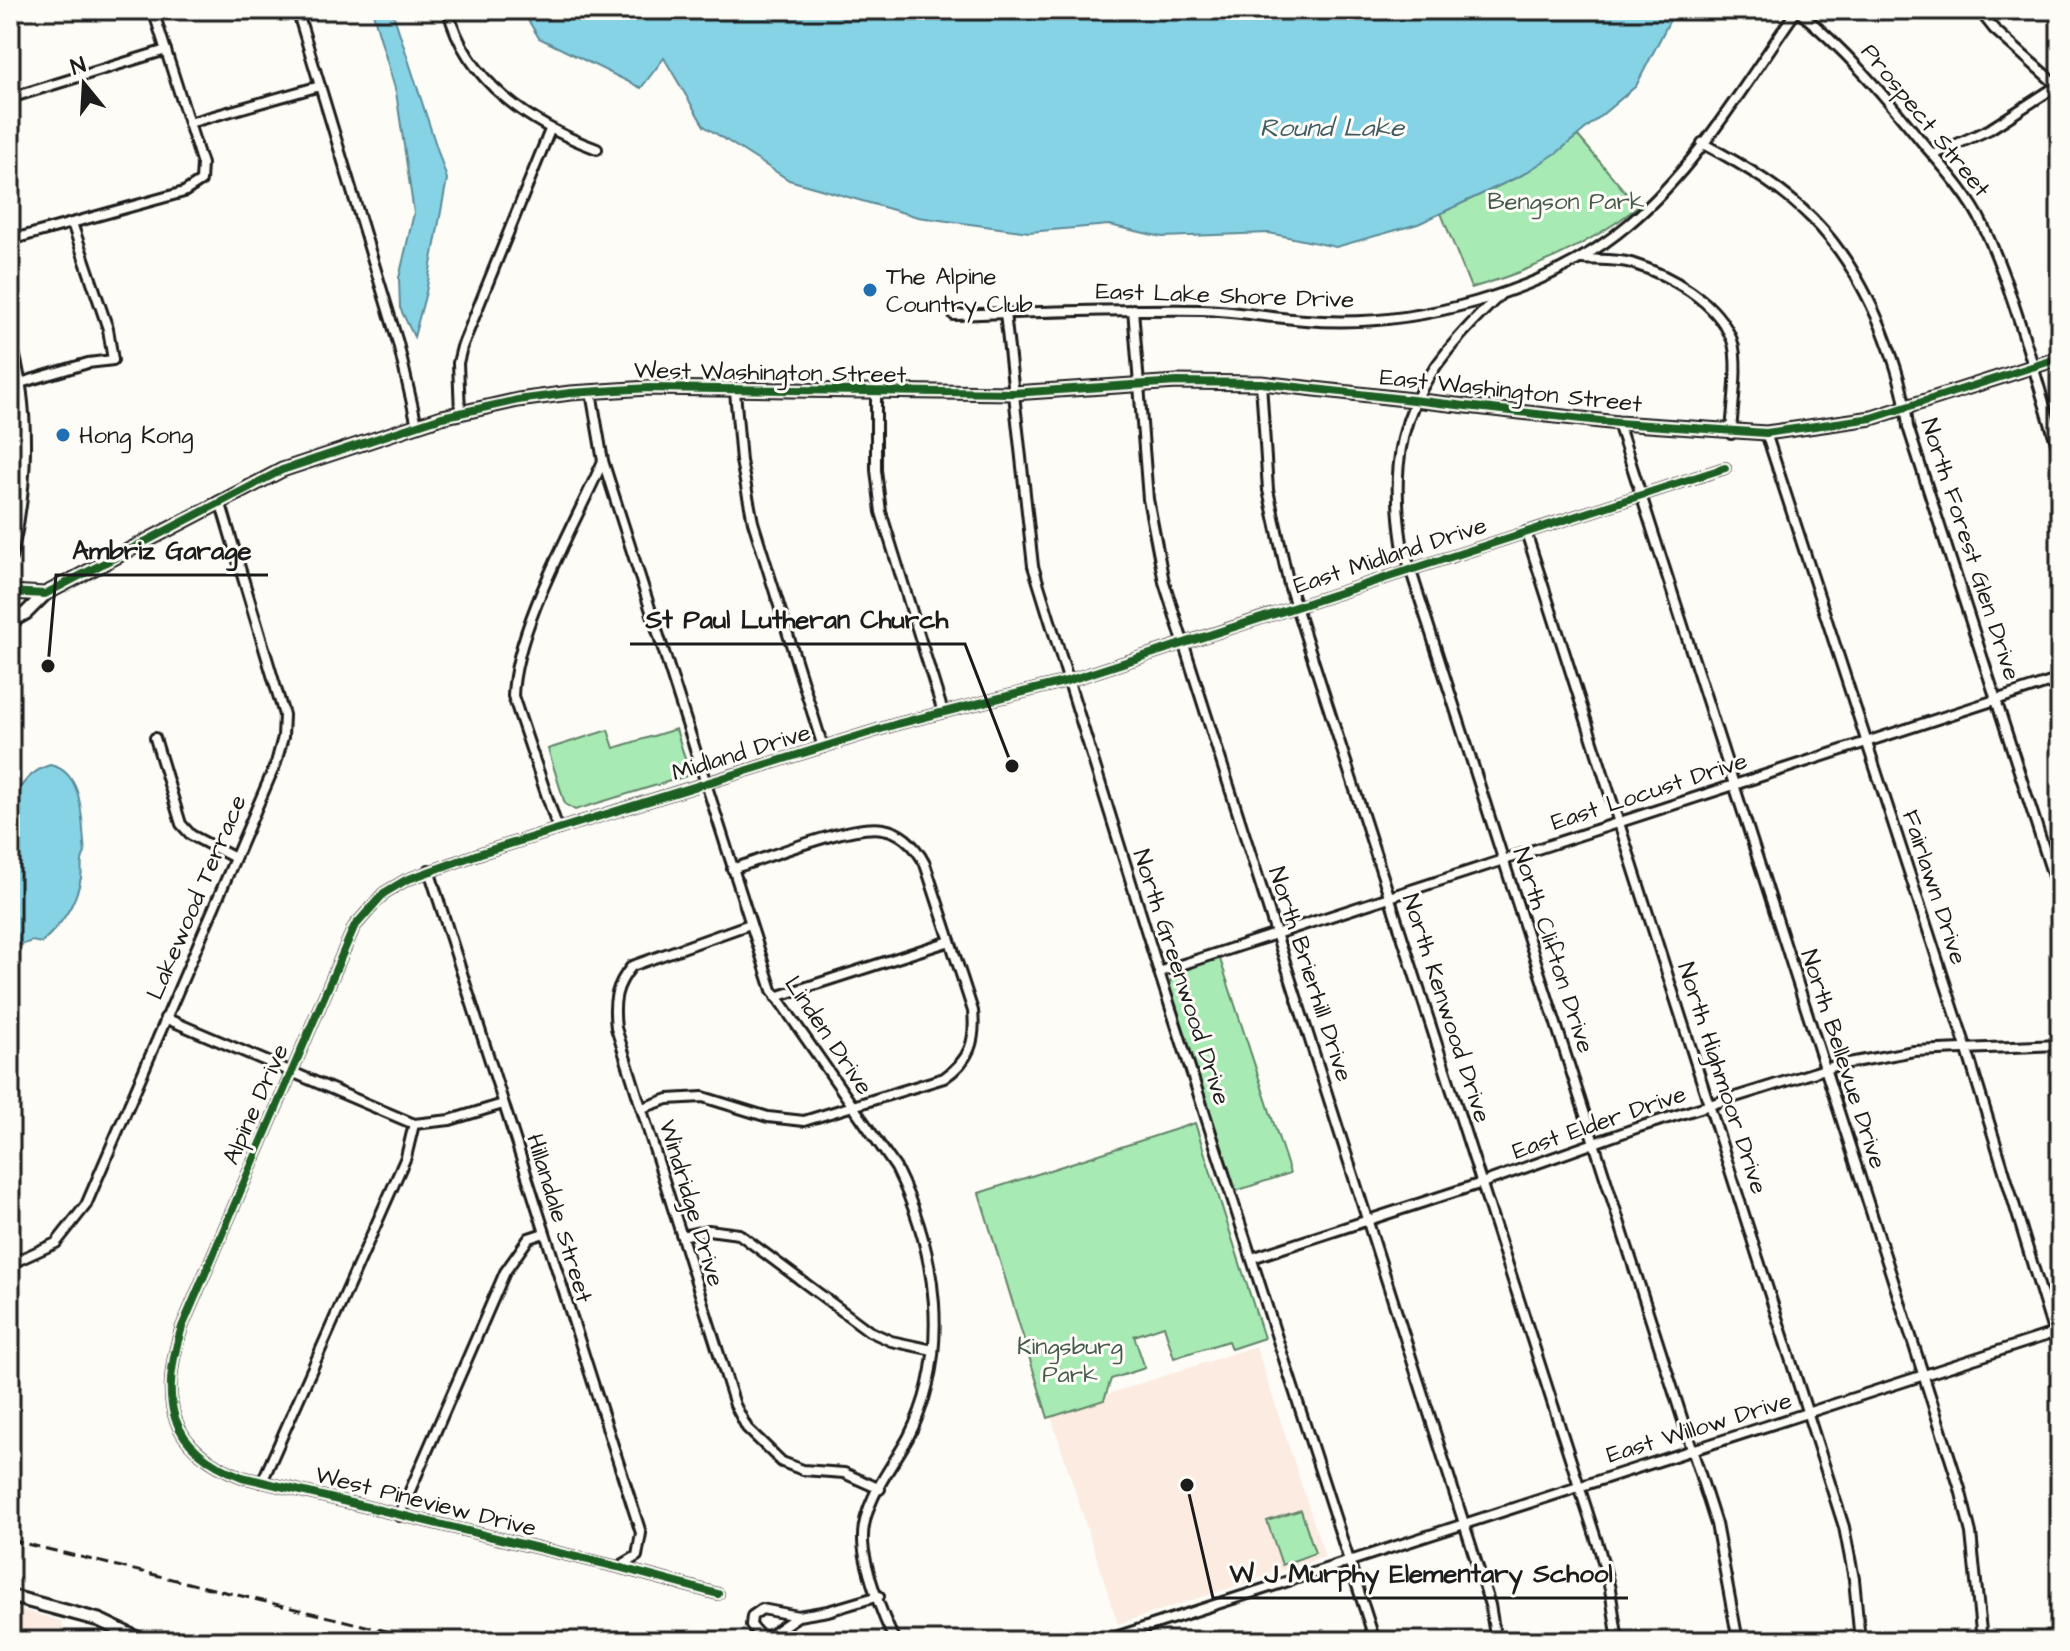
<svg xmlns="http://www.w3.org/2000/svg" width="2070" height="1651" font-family="'Architects Daughter',sans-serif">
<rect width="100%" height="100%" fill="#fdfcf7"/>
<filter id="ink" filterUnits="userSpaceOnUse"><feTurbulence type="fractalNoise" baseFrequency=".0125" numOctaves="2"/><feDisplacementMap in="SourceGraphic" scale="16" xChannelSelector="R" yChannelSelector="G"/><feConvolveMatrix kernelMatrix="1 2 1 2 8 2 1 2 1" color-interpolation-filters="sRGB"/></filter>
<g filter="url(#ink)">
<g fill="#fcebe1">
<path d="M1256,1346L1325,1557L1118,1624L1050,1413Z"/>
<path d="M10,1607L61,1621L68,1641H10Z"/>
</g>
<g fill="#a7eab4" stroke="#628368" stroke-width="2">
<path d="M1578,136L1638,207C1587,246 1533,270 1471,288L1441,213L1522,175Z"/>
<path d="M676,729L690,775L575,810L565,804L548,749L608,730L614,748Z"/>
<path d="M1219,956L1290,1173L1236,1191L1169,984L1177,969Z"/>
<path d="M1195,1123L1264,1338L1231,1349L1228,1341L1174,1358L1164,1326L1134,1336L1145,1368L1111,1379L1104,1400L1048,1418L979,1193Z"/>
<path d="M1301,1510L1315,1553L1282,1565L1267,1521Z"/>
</g>
<g fill="#86d3e6" stroke="#5c8a95" stroke-width="2">
<path d="M372,10H392L447,179L426,292L414,337L400,308L399,278L414,213L396,92Z"/>
<path d="M522,10H1675L1636,86L1558,152L1522,175L1418,224L1336,247L1269,233L1162,237L1109,225L1029,232L918,217L789,180L704,126L664,58L641,88L539,38Z"/>
<path d="M50,765C86,772 81,824 85,853C79,862 83,868 81,878C75,906 62,924 41,943L32,941L10,949V804C20,786 30,771 50,765Z"/>
</g>
<g fill="none" stroke-linecap="round" stroke-linejoin="round">
<g stroke="#1c1c1c" stroke-width="14">
<g id="street">
<path d="M297,10L398,343L417,425"/>
<path d="M448,10C466,82 532,125 597,149"/>
<path d="M1797,10C1845,49 1883,94 1922,142C1943,167 1969,195 1983,225C2017,299 2035,378 2060,455"/>
<path d="M1979,10L1994,29L2060,88"/>
<path d="M10,98L166,50"/>
<path d="M189,123L320,86"/>
<path d="M1702,143C1795,192 1843,233 1883,332C1895,363 1905,393 1908,427L2060,898"/>
<path d="M1933,155L1990,129L2060,84"/>
<path d="M10,240L184,192L201,181L202,164L153,10"/>
<path d="M1582,259C1597,260 1616,259 1631,263C1670,275 1717,301 1732,340C1740,362 1732,409 1731,434"/>
<path d="M1500,295C1418,374 1385,426 1402,543L1716,1524L1738,1641"/>
<path d="M1133,309L1148,499L1164,582L1490,1605L1496,1641"/>
<path d="M1005,313L1033,566L1159,972L1375,1641"/>
<path d="M954,315C1037,312 1119,309 1202,310C1237,311 1270,318 1305,320C1411,329 1547,294 1629,224C1698,166 1745,83 1797,10"/>
<path d="M1261,383L1268,490L1289,585L1600,1551L1610,1589L1618,1641"/>
<path d="M10,386L88,363L113,360L108,329L72,223"/>
<path d="M735,391L741,461L753,522L823,747"/>
<path d="M591,392L603,461L772,990L896,1168C937,1251 952,1353 908,1438C892,1467 863,1502 863,1537C862,1562 883,1618 895,1641"/>
<path d="M876,393V470L881,512L943,712"/>
<path d="M460,413L458,363L462,347L550,130"/>
<path d="M1618,423L1960,1489L1971,1533L1982,1641"/>
<path d="M1766,433L1967,1050L2060,1354"/>
<path d="M1526,532L1844,1527L1854,1579L1860,1641"/>
<path d="M155,738L181,824L191,835L235,858"/>
<path d="M558,829L513,696C515,628 574,526 603,461"/>
<path d="M429,870L641,1533L637,1556L620,1566"/>
<path d="M750,924L632,966C615,986 613,1002 616,1028L735,1405L747,1428L782,1462L803,1470L844,1473L880,1489"/>
<path d="M1159,972L2060,679"/>
<path d="M776,997L950,941"/>
<path d="M165,1018L414,1124L450,1120L503,1104"/>
<path d="M642,1108L668,1099L703,1097L768,1117L804,1121L944,1078C970,1060 976,1041 973,1011L925,864C916,847 903,832 883,829C850,823 767,858 732,869"/>
<path d="M682,1236L708,1230L739,1234L869,1331L891,1341L933,1350"/>
<path d="M1252,1258L1482,1183L1639,1127L1838,1065L1914,1051L2060,1045"/>
<path d="M10,1264L56,1243L86,1205L276,763L283,737L284,715L220,501"/>
<path d="M262,1482L406,1157L414,1124"/>
<path d="M399,1516L505,1272L529,1238L544,1233"/>
<path d="M718,1594L618,1567L242,1477C167,1449 159,1399 182,1327L354,927L384,893L406,880L481,853L897,724L1067,681L1725,468"/>
<path d="M798,1616L769,1636L759,1635L751,1625L752,1616L762,1609L798,1616L828,1611L879,1596"/>
<path d="M1103,1641L2060,1331"/>
</g>
</g>
<g stroke="#1c1c1c" stroke-width="17">
<g id="secondary">
<path d="M10,344C30,410 26,490 10,557"/>
<path d="M10,592L45,594L282,470L442,417L518,400L570,393L649,388L1013,393L1177,382L1261,383L1618,423L1766,433L1872,418L2060,358"/>
<path d="M10,622L26,613L45,594"/>
<path d="M10,1596L99,1620L143,1641"/>
</g>
</g>
<use href="#street" stroke="#fdfcf7" stroke-width="8"/>
<use href="#secondary" stroke="#fdfcf7" stroke-width="11"/>
<path stroke="#1c1c1c" stroke-width="3" stroke-dasharray="12 6" stroke-linecap="butt" d="M10,1540L428,1641"/>
<g stroke="#fdfcf7" stroke-width="13">
<g id="cycleway">
<path d="M10,592L45,594L282,470L442,417L518,400L570,393L649,388L1013,393L1177,382L1261,383L1618,423L1766,433L1872,418L2060,358"/>
<path d="M718,1594L618,1567L242,1477C167,1449 159,1399 182,1327L354,927L384,893L406,880L481,853L897,724L1067,681L1725,468"/>
</g>
</g>
<use href="#cycleway" stroke="#1b5e20" stroke-width="8"/>
</g>
</g>
<g fill="#1f6fb2" stroke="#fdfcf7" stroke-width="3">
<circle cx="870" cy="290" r="8"/>
<circle cx="63" cy="435" r="8"/>
</g>
<g text-anchor="middle" stroke-width="6" stroke-linejoin="round" paint-order="stroke">
<g font-size="24" fill="#1c1c1c" stroke="#fdfcf7">
<text transform="translate(1926 120) rotate(51)" y="8">Prospect Street</text>
<text transform="translate(1225 295) rotate(2)" y="8">East Lake Shore Drive</text>
<text transform="translate(770 372) rotate(1)" y="8">West Washington Street</text>
<text transform="translate(1511 390) rotate(6)" y="8">East Washington Street</text>
<text transform="translate(1971 549) rotate(72)" y="8">North Forest Glen Drive</text>
<text transform="translate(1390 555) rotate(-18)" y="8">East Midland Drive</text>
<text transform="translate(741 752) rotate(-17)" y="8">Midland Drive</text>
<text transform="translate(1649 791) rotate(-18)" y="8">East Locust Drive</text>
<text transform="translate(1935 887) rotate(72)" y="8">Fairlawn Drive</text>
<text transform="translate(196 897) rotate(-67)" y="8">Lakewood Terrace</text>
<text transform="translate(1554 950) rotate(72)" y="8">North Clifton Drive</text>
<text transform="translate(1311 974) rotate(72)" y="8">North Brierhill Drive</text>
<text transform="translate(1182 977) rotate(72)" y="8">North Greenwood Drive</text>
<text transform="translate(1447 1008) rotate(72)" y="8">North Kenwood Drive</text>
<text transform="translate(829 1035) rotate(56)" y="8">Linden Drive</text>
<text transform="translate(1844 1059) rotate(72)" y="8">North Bellevue Drive</text>
<text transform="translate(1723 1078) rotate(72)" y="8">North Highmoor Drive</text>
<text transform="translate(255 1104) rotate(-66)" y="8">Alpine Drive</text>
<text transform="translate(1599 1122) rotate(-19)" y="8">East Elder Drive</text>
<text transform="translate(692 1203) rotate(73)" y="8">Windridge Drive</text>
<text transform="translate(560 1218) rotate(73)" y="8">Hillandale Street</text>
<text transform="translate(1699 1427) rotate(-17)" y="8">East Willow Drive</text>
<text transform="translate(426 1501) rotate(14)" y="8">West Pineview Drive</text>
</g>
<g font-size="24" fill="#465a4a" stroke="#fdfcf7">
<text x="1566" y="209">Bengson Park</text>
<text x="1070" y="1354">Kingsburg<tspan x="1070" dy="28">Park</tspan></text>
</g>
<g font-size="24" fill="#1c1c1c" stroke="#fdfcf7" text-anchor="start">
<text x="886" y="284">The Alpine<tspan x="886" dy="28">Country Club</tspan></text>
<text x="79" y="443">Hong Kong</text>
</g>
<g font-size="26" font-style="italic" fill="#415c63" stroke="#fdfcf7">
<text x="1332" y="136">Round Lake</text>
</g>
</g>
<path fill="none" stroke="#1c1c1c" stroke-width="3" d="M48 666L56 575H268M1012 766L965 644H630M1187 1485L1213 1598H1628"/>
<g fill="#1c1c1c" stroke="#fdfcf7" stroke-width="3">
<circle cx="48" cy="666" r="8"/>
<circle cx="1012" cy="766" r="8"/>
<circle cx="1187" cy="1485" r="8"/>
</g>
<g font-size="26" text-anchor="middle" font-weight="bold" fill="#1c1c1c" stroke="#fdfcf7" stroke-width="6" stroke-linejoin="round" paint-order="stroke">
<text x="162" y="559">Ambriz Garage</text>
<text x="797" y="628">St Paul Lutheran Church</text>
<text x="1421" y="1582">W J Murphy Elementary School</text>
</g>
<rect width="2070" height="1651" fill="none" stroke="#fdfcf7" stroke-width="40"/>
<rect x="20" y="20" width="2030" height="1611" fill="none" stroke="#1c1c1c" stroke-width="3" filter="url(#ink)"/>
<g transform="translate(84 84) rotate(342)" stroke="#fdfcf7" stroke-width="6" paint-order="stroke">
<path d="M0-6L14 30L0 20L-14 30Z" fill="#1c1c1c"/>
<text y="-12" font-size="22" font-weight="bold" text-anchor="middle" fill="#1c1c1c">N</text>
</g>
</svg>
